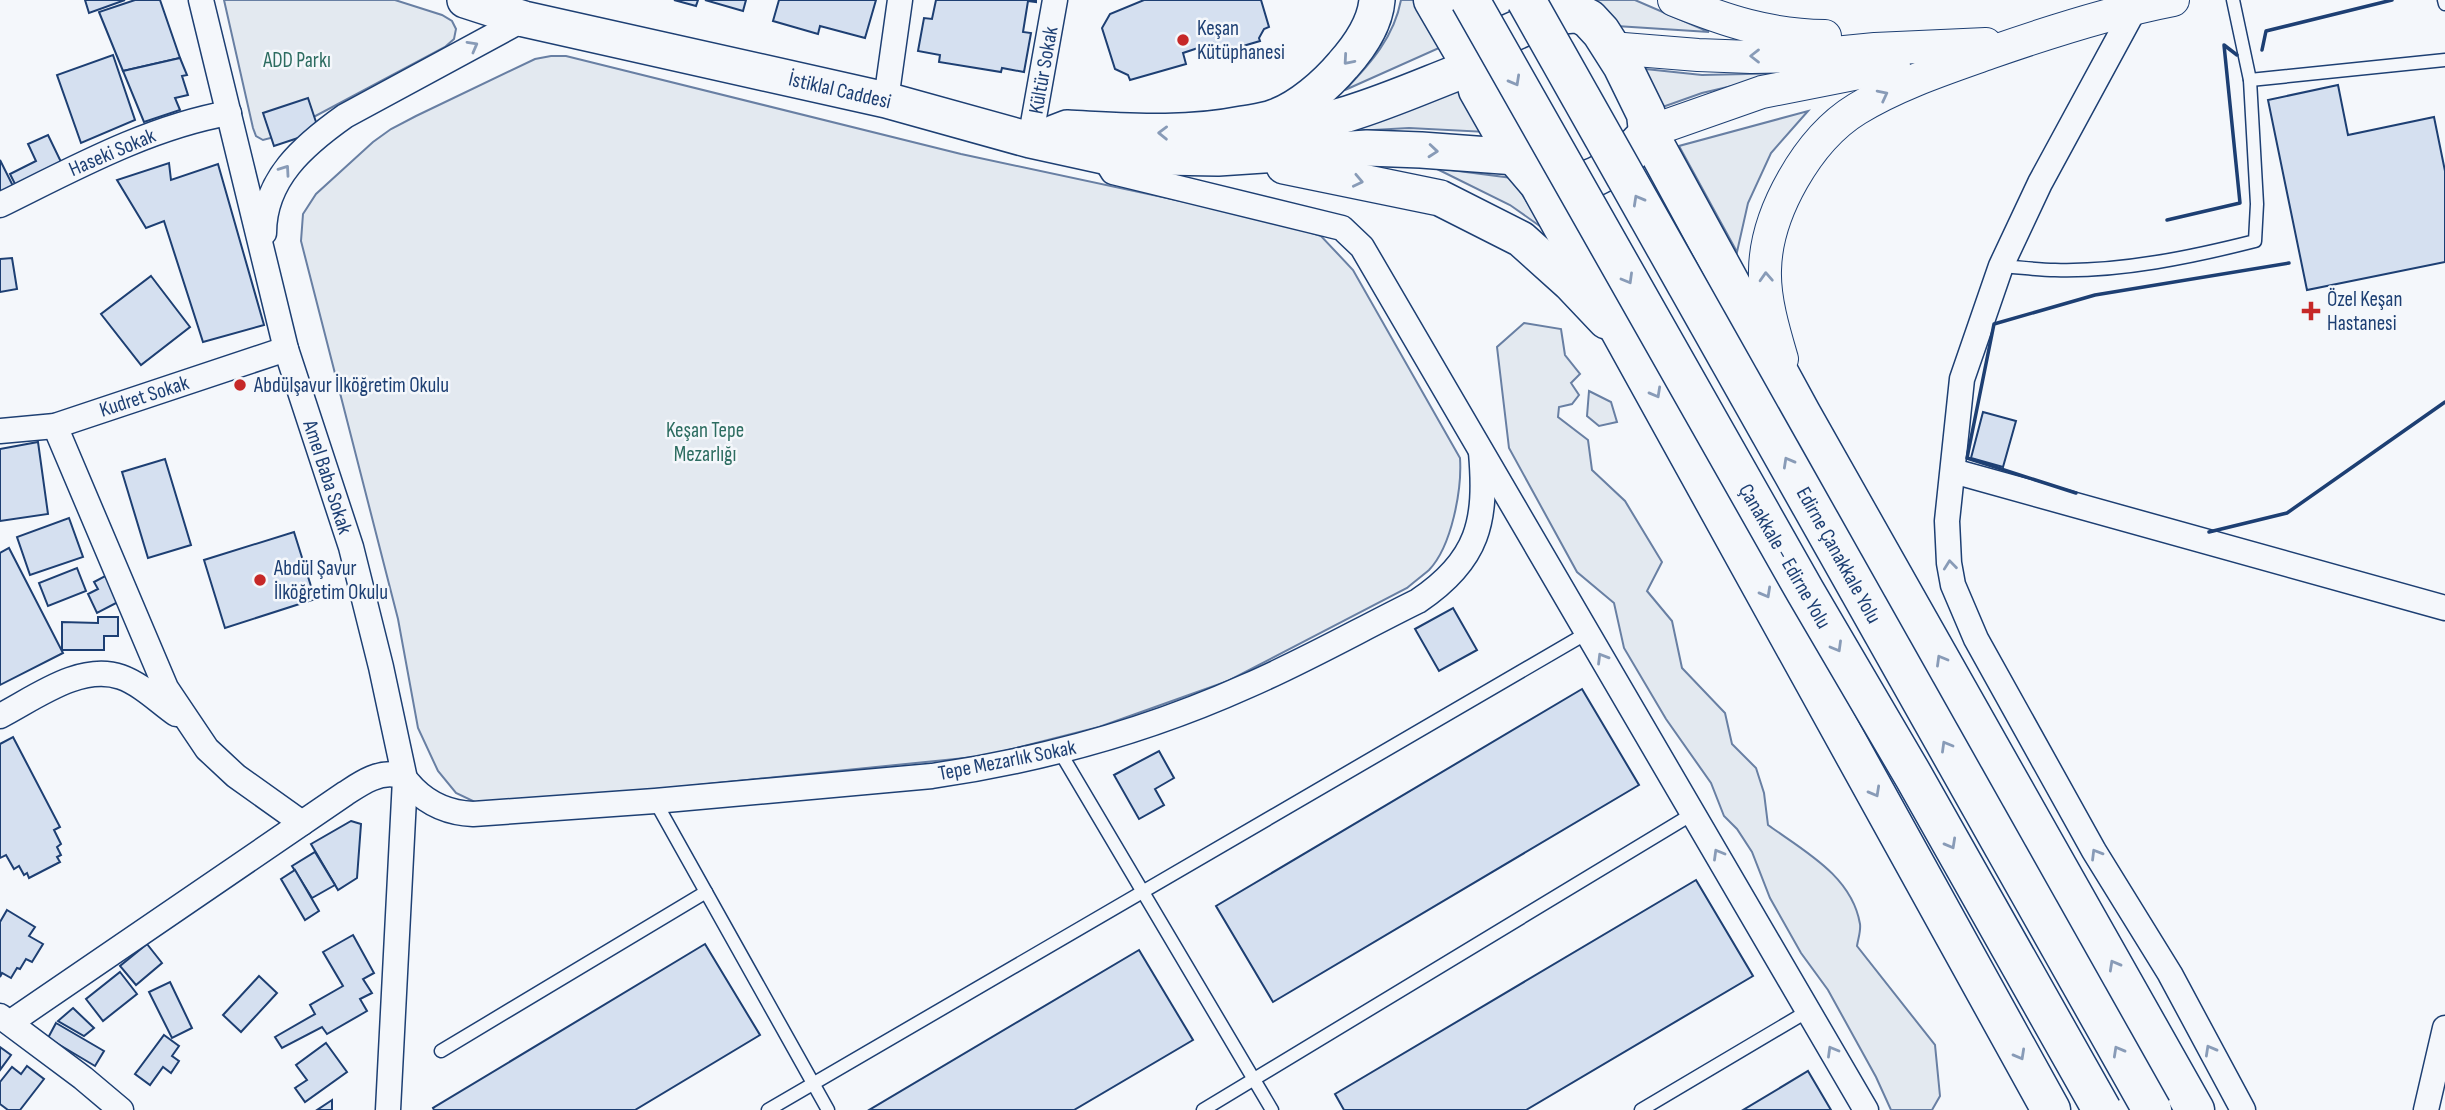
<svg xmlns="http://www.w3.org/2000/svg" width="2445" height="1110" font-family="'Sofia Sans Condensed',sans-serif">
<rect width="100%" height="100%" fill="#f4f7fb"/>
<g fill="#e3e9f0" stroke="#687fa3" stroke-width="2">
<path d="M224,0H395L442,15L452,21L456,29L454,39L445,47L278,136L263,140L256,136L253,128Z"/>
<path d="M1401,0H1415L1439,48L1345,90C1371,63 1394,37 1401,0Z"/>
<path d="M1588,0H1635L1709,32L1601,25Z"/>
<path d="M551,56H566L961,154L1279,222L1321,236L1353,270L1460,458C1462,489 1452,546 1429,570C1422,576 1414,582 1407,588L1228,681L1099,727L985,756L668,788L477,803L456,793L438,771L418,728L398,619L301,241L303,214L316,194L373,142L391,129L416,116L535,59Z"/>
<path d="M1636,68L1702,75L1788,73L1702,93L1657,109Z"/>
<path d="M1464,89L1486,132L1409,128L1337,132Z"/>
<path d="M1808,111L1771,153L1748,203L1737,252L1679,146Z"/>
<path d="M1435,168L1512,178L1544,229L1510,205Z"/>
<path d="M1524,323L1561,329L1565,355L1580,374L1571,383L1579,395L1572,404L1559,407L1558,417L1588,440L1592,470L1625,501L1662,562L1647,591L1672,621L1682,668L1725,713L1732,744L1756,768L1764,793L1768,825C1804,851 1852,876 1860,924C1861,931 1858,939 1857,946L1935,1045L1940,1096L1932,1110H1891L1876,1077L1828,990L1801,953L1770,898L1752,852L1737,829L1724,816L1711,783L1666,719L1624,648L1614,603L1577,572L1509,448L1497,347Z"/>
<path d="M1589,391L1611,402L1617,422L1599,426L1587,416Z"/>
</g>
<g fill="#d5e0f0" stroke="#1d3f73" stroke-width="2">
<path d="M85,0H125L89,13Z"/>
<path d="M135,0H160L180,58L123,71L99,12Z"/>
<path d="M674,0H698L696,6Z"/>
<path d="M705,0H746L743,11Z"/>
<path d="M779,0H876L865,38L820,26L818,34L773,21Z"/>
<path d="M936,0H1036V2L1028,1L1023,32L1031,33L1024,72L1002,68L1001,72L939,62L940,55L918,51L924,18L932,19Z"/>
<path d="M1144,0H1261L1269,27L1264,29L1259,38L1260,41L1219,53L1213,43L1183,53L1186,64L1130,80L1128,75L1115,69L1102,28L1110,14Z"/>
<path d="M113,55L135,120L81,143L57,75Z"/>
<path d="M180,58L187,75L182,76L188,95L175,98L180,110L144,122L123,71Z"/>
<path d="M2338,85L2348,135L2434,117L2445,171V262L2307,290L2268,100Z"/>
<path d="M308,98L319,131L274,146L263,113Z"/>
<path d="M48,135L63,166L17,188L10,174L36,161L28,144Z"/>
<path d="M0,160L14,188L0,195Z"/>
<path d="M169,163L171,180L218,164L264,325L203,342L164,221L146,228L117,180Z"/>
<path d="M12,258L17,289L0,292V259Z"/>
<path d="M151,276L190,327L141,365L101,314Z"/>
<path d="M1983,412L2016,421L2003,467L1971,458Z"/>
<path d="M38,442L48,514L0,521V449Z"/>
<path d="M165,459L191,545L148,558L122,472Z"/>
<path d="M69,518L83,557L30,575L17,537Z"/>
<path d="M294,532L315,599L225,628L204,560Z"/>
<path d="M9,548L63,653L0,685V553Z"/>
<path d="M77,568L86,591L48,606L39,583Z"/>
<path d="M107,575L120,601L97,613L88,594L98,589L94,582Z"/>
<path d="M1453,608L1477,650L1439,671L1415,629Z"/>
<path d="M98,617H118V636H104V650H62V622L98,623Z"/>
<path d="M1582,689L1639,785L1273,1002L1216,906Z"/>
<path d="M13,737L60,827L54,830L61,844L57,847L61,855L57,857L60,862L29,878L27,873L24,875L19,866L14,869L6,855L0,858V744Z"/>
<path d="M1159,751L1174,778L1155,789L1164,805L1139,819L1114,775Z"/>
<path d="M351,821L361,824L357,878L338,890L311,844Z"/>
<path d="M315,852L335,885L312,898L292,866Z"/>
<path d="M295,870L319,911L305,920L281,879Z"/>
<path d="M1696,880L1753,976L1526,1110H1344L1335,1094Z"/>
<path d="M7,910L35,927L29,936L43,944L32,962L26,959L20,969L17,968L11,978L2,973L0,977V922Z"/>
<path d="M353,935L374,973L363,979L372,993L360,999L367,1011L327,1034L322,1027L282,1048L275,1037L315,1014L310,1005L343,986L323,952Z"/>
<path d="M147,944L162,963L136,985L120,966Z"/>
<path d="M705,944L760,1035L635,1110H434L433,1108Z"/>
<path d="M1139,950L1193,1040L1074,1110H869Z"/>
<path d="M120,972L137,994L103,1021L86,999Z"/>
<path d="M259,976L277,993L241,1032L223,1015Z"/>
<path d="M170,982L192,1028L172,1038L149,992Z"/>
<path d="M73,1008L94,1028L84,1036L58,1021Z"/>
<path d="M56,1023L104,1051L95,1066L48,1038Z"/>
<path d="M164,1035L179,1046L172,1056L179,1061L171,1073L163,1067L150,1085L135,1074Z"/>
<path d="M326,1043L347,1072L305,1102L295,1088L307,1080L296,1065Z"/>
<path d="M0,1047L11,1055L0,1070Z"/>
<path d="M27,1066L44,1079L20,1110H8L0,1104V1082L12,1067L21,1074Z"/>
<path d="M1808,1071L1831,1110H1743Z"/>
<path d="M332,1100V1110H317Z"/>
</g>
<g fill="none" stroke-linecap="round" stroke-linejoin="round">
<g stroke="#1d3f73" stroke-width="15">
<g id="service">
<path d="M2444,0L2445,4"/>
<path d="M2250,80L2445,60"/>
<path d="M2001,266C2019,267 2037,270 2055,270C2120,272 2192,257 2255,241L2257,204L2250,80L2233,0"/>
<path d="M1060,752L1272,1110"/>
<path d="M655,801L828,1110"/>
<path d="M441,1051L706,892"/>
<path d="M768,1110L1587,633"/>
<path d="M1203,1110L1694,813"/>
<path d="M1641,1110L1808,1011"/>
</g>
</g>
<g stroke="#1d3f73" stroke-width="27">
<g id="minor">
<path d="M201,0L286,349L351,547L381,667L405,779L388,1110"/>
<path d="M2135,8L2040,183L2001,266L1962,379L1947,521L1949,563L1953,585L1976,639L2094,851L2170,974L2243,1110"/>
<path d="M886,100L900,0"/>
<path d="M1030,140L1055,0"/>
<path d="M1103,156L1113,172L1342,228L1362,247L1866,1110"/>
<path d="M0,205C73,169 149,127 229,113"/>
<path d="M264,233C264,179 304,145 345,116L524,19"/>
<path d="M55,426L166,688L207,749L236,776L302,823"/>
<path d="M0,431L55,426L286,349"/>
<path d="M1953,471L2445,608"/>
<path d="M0,716C35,698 80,663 121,677C141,684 159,702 176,714"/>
<path d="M0,1016L83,1078L121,1110"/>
<path d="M11,1022L346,793C360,784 378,771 397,775C405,777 408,783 414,789C430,805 450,813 473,814L655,801L932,776C1041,760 1147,731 1247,686C1305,661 1361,629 1418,601C1479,560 1487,521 1481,452"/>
<path d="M2426,1110L2445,1028"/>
</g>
</g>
<g stroke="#1d3f73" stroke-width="34">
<g id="tertiary">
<path d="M1674,0C1726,21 1768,35 1825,36"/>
<path d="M1611,48L1698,55L1751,57L1804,56L1875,49L1986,44"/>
<path d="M1648,132L1762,92L1894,66"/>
<path d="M1782,359C1774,332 1764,299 1765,270C1766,213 1808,139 1857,109C1898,84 1944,69 1989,53C2049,32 2111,12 2173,0"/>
</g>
</g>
<g stroke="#1d3f73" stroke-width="38">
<g id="secondary">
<path d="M465,0L524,19L886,100L1030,140L1103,156L1218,158L1367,148L1421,150L1516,157"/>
<path d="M1266,127C1332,129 1410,90 1472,67"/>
<path d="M1054,133L1067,128C1128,131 1183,136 1243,124C1254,122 1265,121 1275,117C1300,108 1326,85 1343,65C1359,47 1375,25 1377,0"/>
<path d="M1284,166L1440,198L1521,239L1570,283L1606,321"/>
</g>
</g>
<g stroke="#1d3f73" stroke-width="41">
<g id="trunk">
<path d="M1433,0L1472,67L1478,90L1516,157L1539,184L2051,1110"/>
<path d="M1472,67L1499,38L1548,16L1578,13L1589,19L1601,32L1622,65L1646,114L1648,132L1801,413L2195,1110"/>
<path d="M1541,184C1580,191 1617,170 1641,141"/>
</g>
</g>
<use href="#service" stroke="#f4f7fb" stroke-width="12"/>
<use href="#minor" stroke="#f4f7fb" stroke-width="24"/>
<use href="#tertiary" stroke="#f4f7fb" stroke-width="32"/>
<use href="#secondary" stroke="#f4f7fb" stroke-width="35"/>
<use href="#trunk" stroke="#f4f7fb" stroke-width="38"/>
<g stroke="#1d3f73" stroke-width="41" stroke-linecap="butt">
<g id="trunk-bridge">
<path d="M1470,0L1805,591L1914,777L2102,1110"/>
<path d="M1526,0L2152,1110"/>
</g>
</g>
<use href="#trunk-bridge" stroke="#f4f7fb" stroke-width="38"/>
<g stroke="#1d3f73" stroke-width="3.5">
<path d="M2262,50L2266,31L2392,0"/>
<path d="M2167,220L2240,203L2224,45L2237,55"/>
<path d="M2076,493L1967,458L1994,324L2095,295L2289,263"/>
<path d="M2209,532L2287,513L2445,402"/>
</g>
</g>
<defs><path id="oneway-chevron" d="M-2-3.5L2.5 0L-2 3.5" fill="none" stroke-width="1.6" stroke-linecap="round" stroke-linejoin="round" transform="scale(1.75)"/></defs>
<g stroke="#889bb7">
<use href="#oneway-chevron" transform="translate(473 46) rotate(-29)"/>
<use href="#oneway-chevron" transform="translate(1755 56) rotate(180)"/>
<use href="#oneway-chevron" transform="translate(1348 60) rotate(131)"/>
<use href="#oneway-chevron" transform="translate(1515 81) rotate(61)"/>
<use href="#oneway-chevron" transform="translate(1883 95) rotate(-27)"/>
<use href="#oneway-chevron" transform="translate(1163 133) rotate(-179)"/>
<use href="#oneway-chevron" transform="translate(1433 151) rotate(5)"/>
<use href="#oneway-chevron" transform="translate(285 170) rotate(-55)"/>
<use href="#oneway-chevron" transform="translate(1358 181) rotate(12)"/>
<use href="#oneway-chevron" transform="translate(1638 200) rotate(-119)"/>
<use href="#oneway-chevron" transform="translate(1766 277) rotate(-93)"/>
<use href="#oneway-chevron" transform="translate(1628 279) rotate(60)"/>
<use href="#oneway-chevron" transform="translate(1656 393) rotate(61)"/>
<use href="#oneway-chevron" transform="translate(1788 462) rotate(-119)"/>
<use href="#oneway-chevron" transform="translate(1950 565) rotate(-96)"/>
<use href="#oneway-chevron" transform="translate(1766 593) rotate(61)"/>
<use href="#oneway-chevron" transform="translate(1837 647) rotate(60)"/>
<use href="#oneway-chevron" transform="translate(1602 658) rotate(-121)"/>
<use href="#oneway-chevron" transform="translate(1941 660) rotate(-120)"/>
<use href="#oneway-chevron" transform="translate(1946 746) rotate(-120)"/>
<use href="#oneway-chevron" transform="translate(1875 792) rotate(61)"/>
<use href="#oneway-chevron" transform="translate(1951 844) rotate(61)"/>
<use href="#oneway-chevron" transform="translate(1718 854) rotate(-120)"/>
<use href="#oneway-chevron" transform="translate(2096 854) rotate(-121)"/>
<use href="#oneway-chevron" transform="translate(2114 965) rotate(-119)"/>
<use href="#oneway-chevron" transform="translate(2210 1050) rotate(-119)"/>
<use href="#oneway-chevron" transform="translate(1832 1051) rotate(-120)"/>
<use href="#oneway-chevron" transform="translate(2118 1051) rotate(-119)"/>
<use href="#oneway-chevron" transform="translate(2020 1055) rotate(61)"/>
</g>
<g fill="#c62828" stroke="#f4f7fb" stroke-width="2.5">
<circle cx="1183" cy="40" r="7"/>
<path d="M2307.5 300.5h7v7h7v7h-7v7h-7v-7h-7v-7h7z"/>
<circle cx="240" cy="385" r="7"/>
<circle cx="260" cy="580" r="7"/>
</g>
<g text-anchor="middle" stroke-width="5" stroke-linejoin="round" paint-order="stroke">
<g font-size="21" fill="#1d3f73" stroke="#f4f7fb" text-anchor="start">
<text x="1197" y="35">Keşan<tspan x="1197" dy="24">Kütüphanesi</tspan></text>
<text x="2327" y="306">Özel Keşan<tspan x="2327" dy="24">Hastanesi</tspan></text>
<text x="254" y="392">Abdülşavur İlköğretim Okulu</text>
<text x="274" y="575">Abdül Şavur<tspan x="274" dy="24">İlköğretim Okulu</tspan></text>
</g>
<g font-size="21" fill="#2c6c60" stroke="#f4f7fb">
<text x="297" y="67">ADD Parkı</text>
<text x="705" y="437">Keşan Tepe<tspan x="705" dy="24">Mezarlığı</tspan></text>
</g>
<g font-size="21" fill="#1d3f73" stroke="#f4f7fb">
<text transform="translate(1043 70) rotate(-80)" y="7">Kültür Sokak</text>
<text transform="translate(840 90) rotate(13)" y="7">İstiklal Caddesi</text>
<text transform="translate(112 152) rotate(-23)" y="7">Haseki Sokak</text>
<text transform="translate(144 396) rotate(-18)" y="7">Kudret Sokak</text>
<text transform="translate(328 477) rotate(72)" y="7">Amel Baba Sokak</text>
<text transform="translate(1839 555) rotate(61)" y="7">Edirne Çanakkale Yolu</text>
<text transform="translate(1785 556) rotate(60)" y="7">Çanakkale - Edirne Yolu</text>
<text transform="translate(1007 760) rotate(-11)" y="7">Tepe Mezarlık Sokak</text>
</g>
</g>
</svg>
